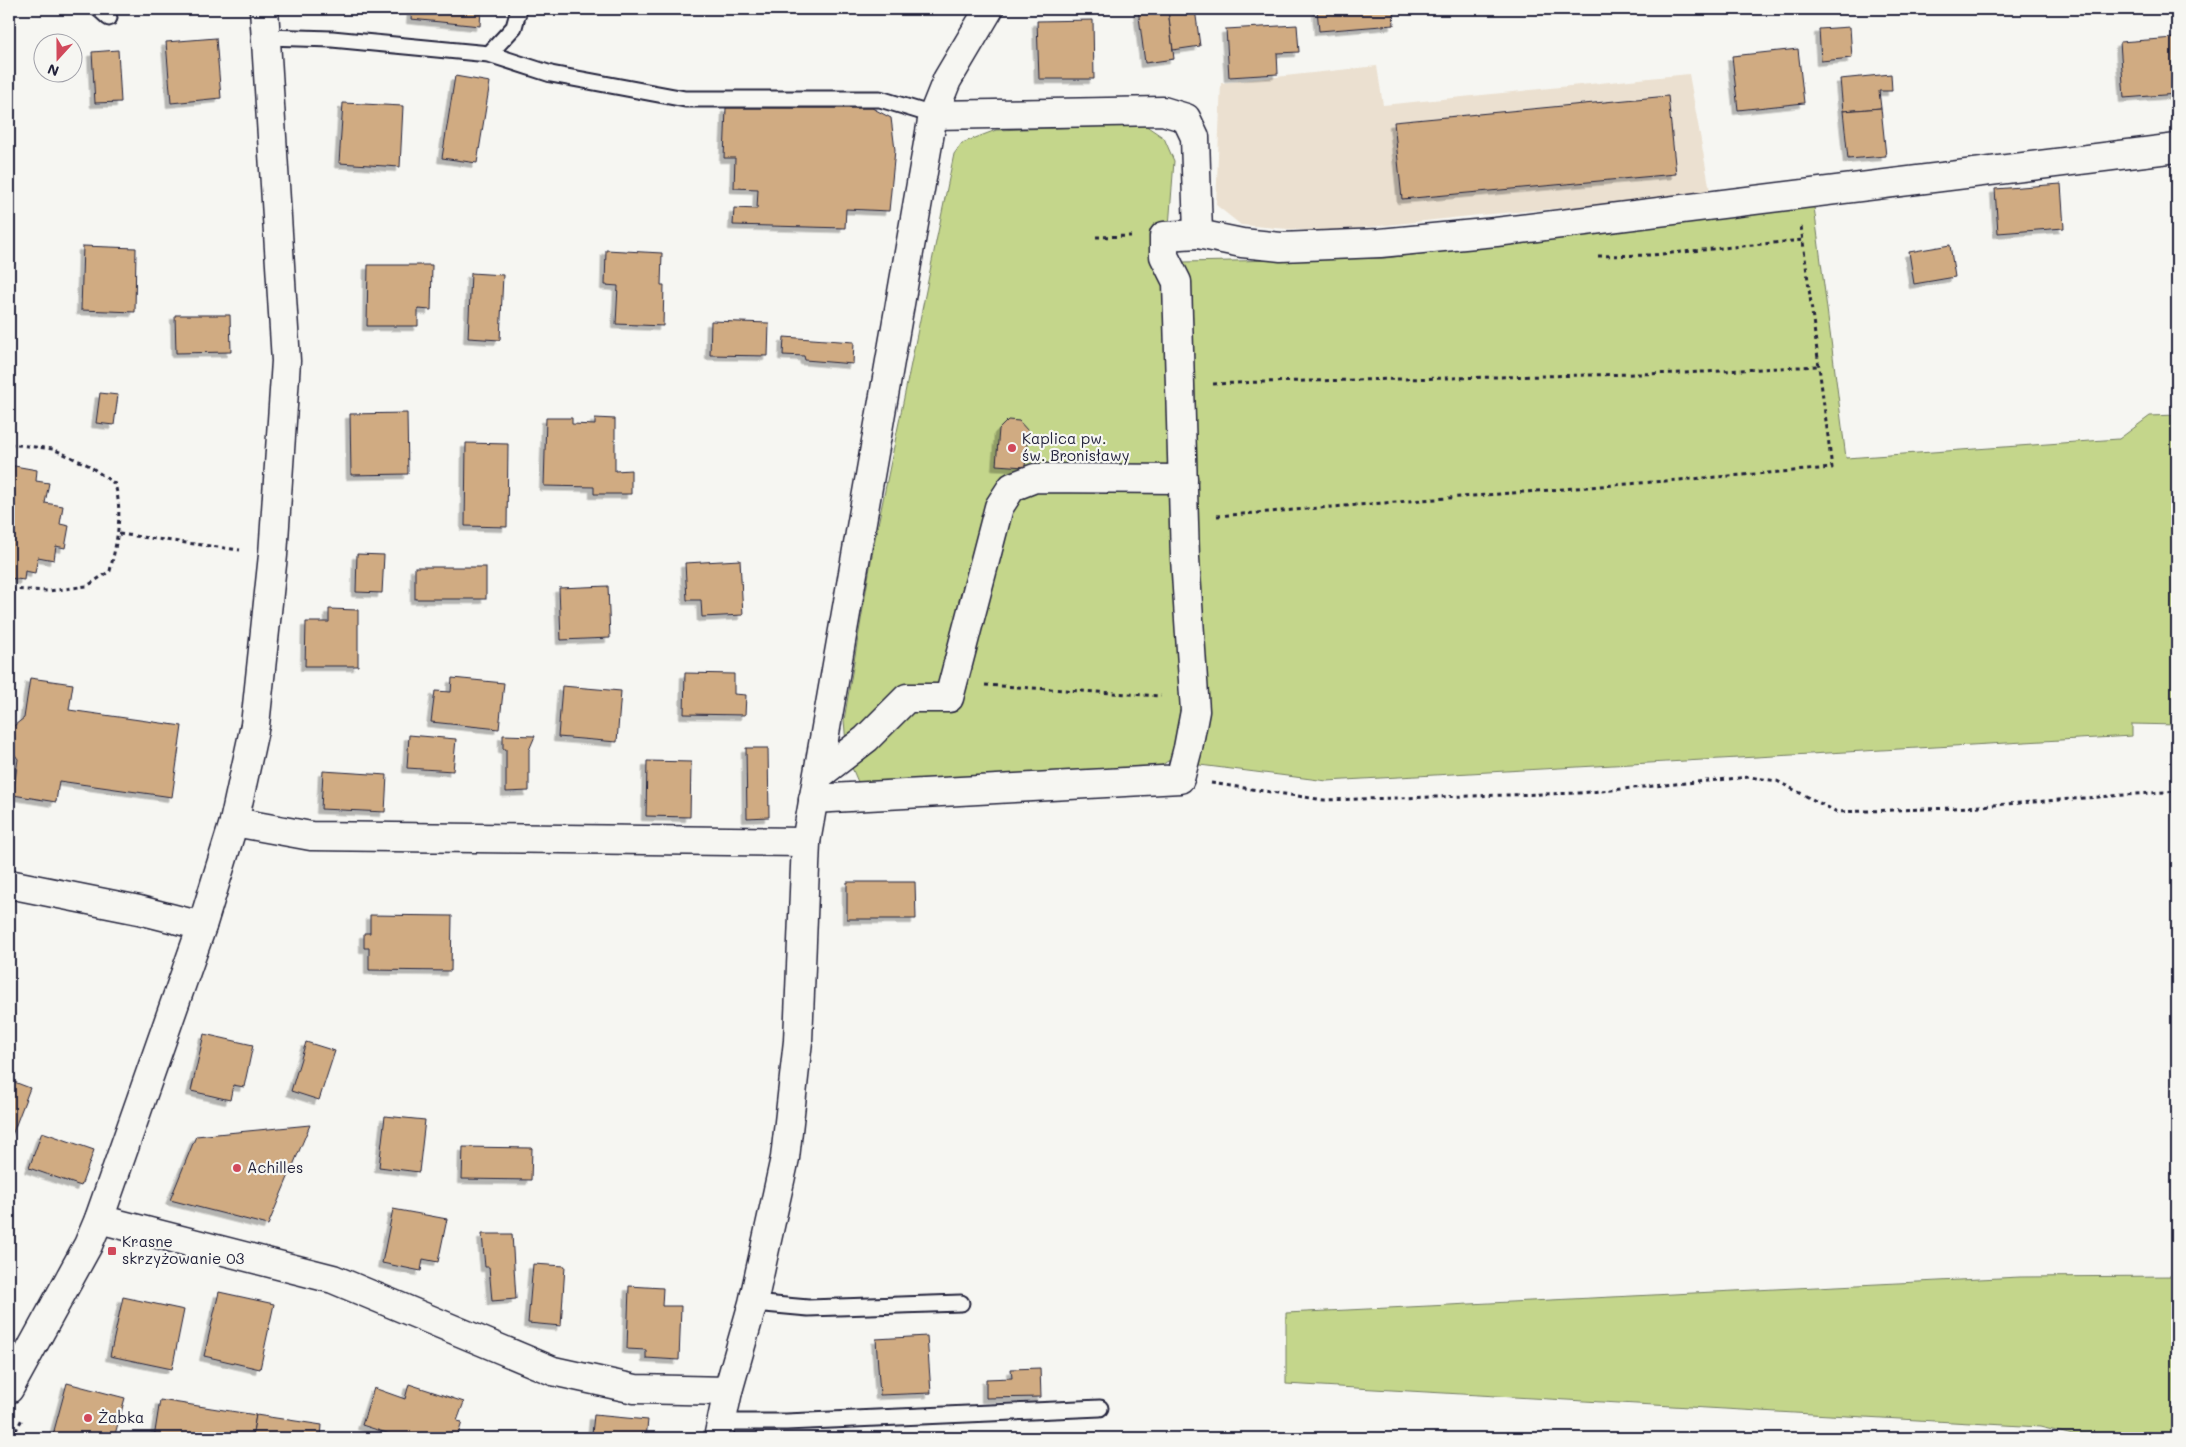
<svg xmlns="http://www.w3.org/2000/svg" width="2186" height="1447" font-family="Mali,sans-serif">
<defs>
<filter id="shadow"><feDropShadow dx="-4.5" dy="4.5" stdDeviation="0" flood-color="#0004"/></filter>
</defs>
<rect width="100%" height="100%" fill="#f6f6f2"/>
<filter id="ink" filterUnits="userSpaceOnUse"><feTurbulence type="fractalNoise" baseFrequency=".02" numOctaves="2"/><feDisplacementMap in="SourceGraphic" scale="10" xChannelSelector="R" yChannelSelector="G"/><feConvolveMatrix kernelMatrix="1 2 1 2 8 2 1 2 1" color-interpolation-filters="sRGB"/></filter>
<g filter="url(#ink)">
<path fill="#ebe0d0" d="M1377,66L1383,105L1689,74L1711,196L1479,215L1325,232L1241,225L1216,205L1221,83Z"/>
<g fill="#c4d68b" stroke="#737c63">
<path d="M1145,125L1164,138L1174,161L1168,240L1182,262L1385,258L1814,207L1846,458L2119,439L2150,416L2177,415V725L2132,724V736L1327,781L1168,761L1150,773L858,782L847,756L844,720L874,544L954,154L962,143L996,130Z"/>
<path d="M2177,1276V1438H2085L2040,1427L1286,1384V1313L2020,1277Z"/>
</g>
<g fill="#d0ab82" stroke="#22223b" filter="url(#shadow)">
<path d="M412,9H481L480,26L411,19Z"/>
<path d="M1138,9H1168L1174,59L1145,63Z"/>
<path d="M1168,9H1195L1200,46L1173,50Z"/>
<path d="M1317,9H1393L1394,25L1319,31Z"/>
<path d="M1093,20L1094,79H1039L1037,21Z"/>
<path d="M1297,25L1299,52L1277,53L1278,74L1229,77L1226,29Z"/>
<path d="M1850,27L1852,58L1821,61L1819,29Z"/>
<path d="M216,38L221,98L171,103L166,42Z"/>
<path d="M2175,38L2177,94L2124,98L2120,42Z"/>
<path d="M1798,49L1804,103L1738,110L1732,56Z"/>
<path d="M118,50L121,102L95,103L92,52Z"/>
<path d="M1891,74L1892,91H1879L1881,108L1843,111L1840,79Z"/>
<path d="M455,76L490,82L477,163L442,158Z"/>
<path d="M1668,96L1676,174L1402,199L1394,122Z"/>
<path d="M343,103L403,106L400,167L339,163Z"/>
<path d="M726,108H872L891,118L895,150L889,211L846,209L845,228L733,225L734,208L757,209L758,189L734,188L735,158H724Z"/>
<path d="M1881,108L1886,156L1848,159L1843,111Z"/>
<path d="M2061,184L2064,228L1998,233L1995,189Z"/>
<path d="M1950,245L1955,277L1914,284L1909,252Z"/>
<path d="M83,246L136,248L135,312L81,310Z"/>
<path d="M606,250L662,253L661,285H664L663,326L616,324L618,286L605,285Z"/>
<path d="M368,265H432L431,310L418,309V326H367Z"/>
<path d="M471,273L503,275L500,340L468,338Z"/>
<path d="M175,315H230L231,352L176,353Z"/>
<path d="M711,321L769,323L768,356L710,355Z"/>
<path d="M784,337L854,342L853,364L805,360L804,356L783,355Z"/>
<path d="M100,393L118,395L114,425L96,423Z"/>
<path d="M407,413L408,474L351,475L350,414Z"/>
<path d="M546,418H572V424L595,425V418L615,419V471L631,470V494H594V487L544,486Z"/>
<path d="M1008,420L1019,421L1028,431L1025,467L996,465L999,429Z"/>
<path d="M466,443L508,444L507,527L465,526Z"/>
<path d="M9,465L37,470L36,481L49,483L45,503L63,506L60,524L69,526L65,548L56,546L54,560L38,557L35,573L25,571L24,580L9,578Z"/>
<path d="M357,554L384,555L382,593L356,592Z"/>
<path d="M740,560L743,615L702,617L701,600H687L685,563Z"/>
<rect x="415" y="567" width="71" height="32"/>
<path d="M608,586L610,638L561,640L559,588Z"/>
<path d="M329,609L358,610V666H305L306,622H329Z"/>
<path d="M685,673L734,674V694L746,695L745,715L684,714Z"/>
<path d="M30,678L73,684L69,710L182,726L172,797L59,781L56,802L13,795L18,759L9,747L11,728L24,718Z"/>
<path d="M452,678L504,683L499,729L431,722L435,691L451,692Z"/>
<path d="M562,686L621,691L617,742L558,737Z"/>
<path d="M409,735L456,739L453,771L407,768Z"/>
<path d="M503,735L535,736L529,750V791L506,792V749H503Z"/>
<path d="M746,748H768L769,817L747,818Z"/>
<path d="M647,761L691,762L690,817L646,816Z"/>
<path d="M323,771L387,775L385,812L321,809Z"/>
<path d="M847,882H915L916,919H847Z"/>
<path d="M370,915L452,916L451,971L369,970V948H364V933H370Z"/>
<path d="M204,1034L253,1045L244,1087L233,1085L230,1100L191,1091Z"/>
<path d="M306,1042L335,1051L319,1100L291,1091Z"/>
<path d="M9,1080L30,1088L9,1143Z"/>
<path d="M385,1116L425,1120L419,1172L379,1167Z"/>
<path d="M310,1125L268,1225L170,1200L196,1136Z"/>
<path d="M42,1132L94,1150L81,1186L29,1168Z"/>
<path d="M463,1147L532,1148L531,1180L462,1179Z"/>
<path d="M393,1209L447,1219L438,1262L423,1259L421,1271L382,1263Z"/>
<path d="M482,1234H512L516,1299L492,1301L489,1267H485Z"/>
<path d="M533,1264L565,1266L561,1326L528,1323Z"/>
<path d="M629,1286L663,1288L662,1306H681L679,1360L646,1358V1350L627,1349Z"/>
<path d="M219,1292L274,1304L260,1369L204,1356Z"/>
<path d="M123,1297L184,1310L172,1369L110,1356Z"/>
<path d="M927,1336L931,1393L880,1395L876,1339Z"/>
<path d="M1040,1368L1041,1397L986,1398V1379L1012,1378L1011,1369Z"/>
<path d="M67,1383L125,1398L114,1438H52Z"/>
<path d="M409,1384L464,1402L457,1421L462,1422L457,1438H391L393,1435L362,1425L374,1388L405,1399Z"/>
<path d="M160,1400L256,1415L252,1438H154Z"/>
<path d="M256,1415L322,1425L321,1438H252Z"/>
<path d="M594,1415L648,1420L646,1438H586L587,1434H592Z"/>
<path d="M967,1434V1438H920V1437Z"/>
</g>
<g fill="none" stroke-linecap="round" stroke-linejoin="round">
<g stroke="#22223b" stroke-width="19">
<g id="lane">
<path d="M99,9L109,18"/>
<path d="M266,37L332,39L489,54L514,27L519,9"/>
<path d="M489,54L551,74L685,99H880L933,115"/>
<path d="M753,1303L808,1308L961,1303"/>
<path d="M721,1422H786L1100,1408"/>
</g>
</g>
<g stroke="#22223b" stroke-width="31">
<g id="street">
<path d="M933,115L1163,111L1186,118L1195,137L1198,234L1242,243L1281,247L1380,243L1496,232L2177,148"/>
<path d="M818,776L866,739L907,698H949L999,507L1012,487L1035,478L1183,479"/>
<path d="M813,799L1180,779L1188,748L1195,711L1185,558L1177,282L1164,256V236L1198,234"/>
<path d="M234,822L311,836L806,842"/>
<path d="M9,884L139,910L202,926"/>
<path d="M99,1219L333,1279L553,1371L635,1389L728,1391"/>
<path d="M718,1438L728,1391L753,1303L785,1158L798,1041L806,842L933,115L947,80L989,9"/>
</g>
</g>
<g stroke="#22223b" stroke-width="31">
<path id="secondary" d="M9,1389L88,1245L99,1219L202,926L234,822L255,725L273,555L286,361L264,9"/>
</g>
<g stroke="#22223b" stroke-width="3" stroke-dasharray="4 4" stroke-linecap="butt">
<path d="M1096,237L1131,236"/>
<path d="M1598,256L1652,255L1803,240"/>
<path d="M1213,384L1261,382L1684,373L1818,366"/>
<path d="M9,444L53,449L88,465L115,484C123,514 117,541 110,571L87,586L49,591L9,589"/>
<path d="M1217,516L1832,468L1801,226"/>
<path d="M119,534L240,550"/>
<path d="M985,685L1161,696"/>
<path d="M1211,783L1324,800L1580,793L1749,777L1777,781L1837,812L1954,808L2177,791"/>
<path d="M12,1438L22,1419"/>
</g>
<use href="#lane" stroke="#f6f6f2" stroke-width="15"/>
<use href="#street" stroke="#f6f6f2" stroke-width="28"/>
<use href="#secondary" stroke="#f6f6f2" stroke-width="28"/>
</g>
</g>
<g fill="#d1495b" stroke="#f6f6f2" stroke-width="2">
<circle cx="1012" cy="448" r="5"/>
<circle cx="237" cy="1168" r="5"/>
<rect x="107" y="1246" width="10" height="10" rx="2.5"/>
<circle cx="88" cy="1418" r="5"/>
</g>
<g text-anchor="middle" stroke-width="4.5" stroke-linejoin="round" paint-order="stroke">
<g font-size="15" fill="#22223b" stroke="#f6f6f2" text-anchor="start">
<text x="1022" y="444">Kaplica pw.<tspan x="1022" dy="17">św. Bronisławy</tspan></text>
<text x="247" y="1173">Achilles</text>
<text x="122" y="1247">Krasne<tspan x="122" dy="17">skrzyżowanie 03</tspan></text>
<text x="98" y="1423">Żabka</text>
</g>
</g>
<rect width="2186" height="1447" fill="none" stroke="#f6f6f2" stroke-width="30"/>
<rect x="15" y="15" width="2156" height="1417" fill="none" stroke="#22223b" stroke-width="2" filter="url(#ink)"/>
<g transform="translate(58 58) rotate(201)"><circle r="24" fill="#f6f6f2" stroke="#a1a1a9"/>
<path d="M0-4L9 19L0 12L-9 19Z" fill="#d1495b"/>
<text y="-8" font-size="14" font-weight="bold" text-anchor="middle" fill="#22223b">N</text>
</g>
</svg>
